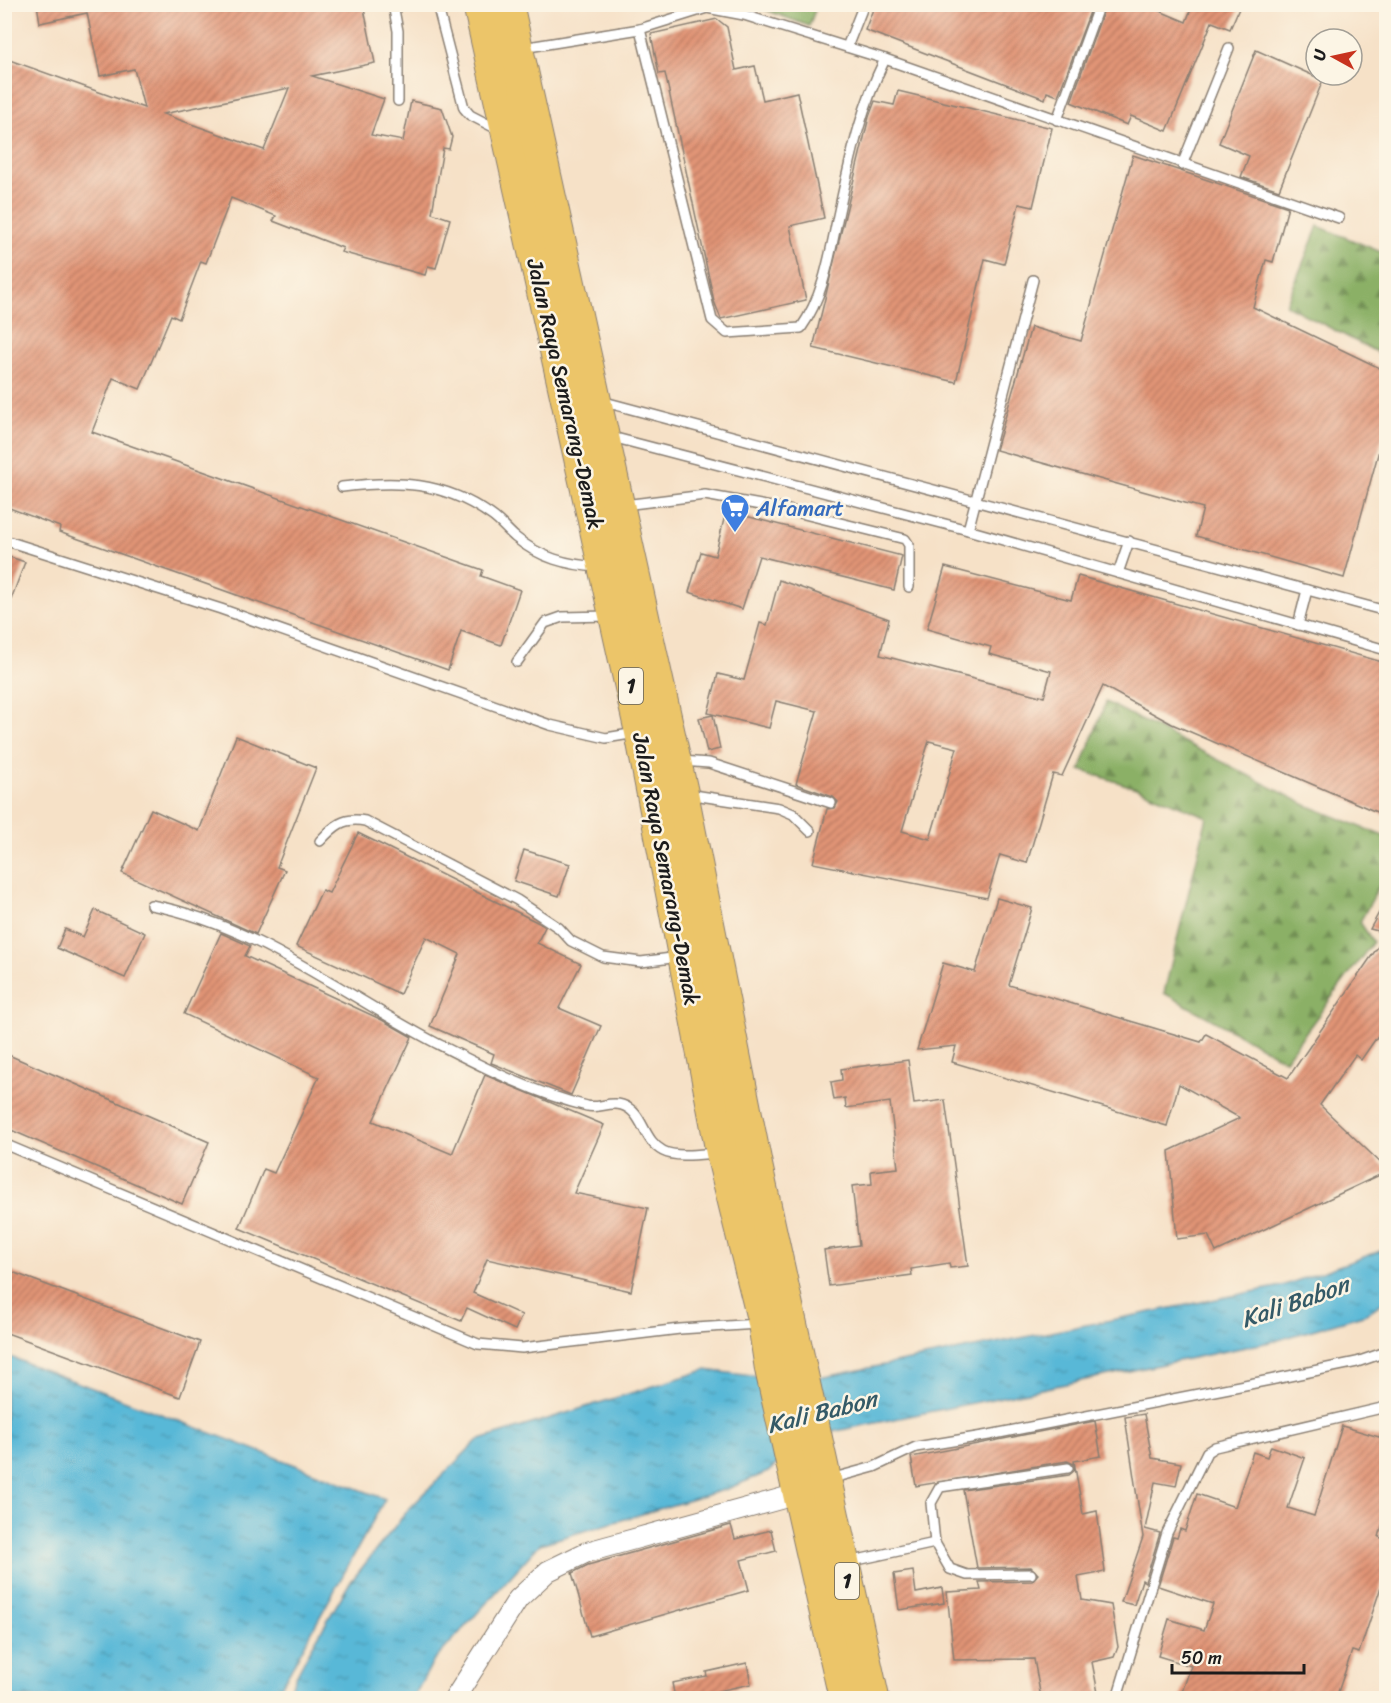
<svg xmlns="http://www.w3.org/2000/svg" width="1391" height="1703" font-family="Sriracha,sans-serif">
<defs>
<pattern id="forest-firs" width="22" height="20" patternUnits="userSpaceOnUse" patternTransform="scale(1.5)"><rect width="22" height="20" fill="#8bb066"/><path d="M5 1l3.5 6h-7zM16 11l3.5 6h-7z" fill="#718e53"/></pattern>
<pattern id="water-ripples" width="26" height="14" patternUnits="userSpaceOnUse" patternTransform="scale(1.5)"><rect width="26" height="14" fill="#59b8d7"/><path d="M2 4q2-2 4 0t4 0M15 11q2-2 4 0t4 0" fill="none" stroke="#4995ae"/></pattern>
<pattern id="building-hatch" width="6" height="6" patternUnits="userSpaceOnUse" patternTransform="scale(1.5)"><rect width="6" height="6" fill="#e19476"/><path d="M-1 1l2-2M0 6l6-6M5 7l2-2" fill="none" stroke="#b67860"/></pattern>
</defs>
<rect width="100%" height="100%" fill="#fcf5e5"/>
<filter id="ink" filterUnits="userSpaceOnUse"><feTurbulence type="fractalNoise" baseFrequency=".0167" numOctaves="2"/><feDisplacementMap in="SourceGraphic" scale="12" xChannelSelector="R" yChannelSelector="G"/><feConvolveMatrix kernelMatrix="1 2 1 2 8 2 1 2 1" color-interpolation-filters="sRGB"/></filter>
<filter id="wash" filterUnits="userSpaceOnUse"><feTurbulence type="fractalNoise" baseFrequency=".008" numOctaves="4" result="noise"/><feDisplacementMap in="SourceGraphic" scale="24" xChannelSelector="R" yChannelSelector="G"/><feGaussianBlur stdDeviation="1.35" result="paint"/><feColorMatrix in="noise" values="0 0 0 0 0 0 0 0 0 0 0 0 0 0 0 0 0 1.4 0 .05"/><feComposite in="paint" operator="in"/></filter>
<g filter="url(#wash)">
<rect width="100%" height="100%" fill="#f6e1c7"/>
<g fill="url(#forest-firs)" stroke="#546641" stroke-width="1.5">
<path d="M752,5H817L809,26Z"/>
<path d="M1318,226L1386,254V357L1286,305Z"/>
<path d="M1106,702L1306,805L1386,837V874L1360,922L1373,942L1285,1060L1164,993L1207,817L1139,789L1080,770Z"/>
</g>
<g fill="url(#water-ripples)" stroke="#3a6a7a" stroke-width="1.5">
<path d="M1386,1249V1300L1366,1314L1275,1341L807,1437L768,1472L727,1489L540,1544L433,1662L413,1698H285L307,1655L349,1584L408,1510L477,1441L705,1370L799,1382L1282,1286Z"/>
<path d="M5,1355L385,1499L275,1698H5Z"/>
</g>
<g id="blocks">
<g fill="url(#building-hatch)" fill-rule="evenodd">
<path d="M37,4H363L375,63L312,76L384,99L371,135L403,141L411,101L442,108L452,137L449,149L443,148L432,213L450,219L436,268L428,266L425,275L341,252L343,248L273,221L276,216L231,198L206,263L201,261L179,319L171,315L140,389L113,378L92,432L483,570L481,576L520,590L501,645L461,631L448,670L59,532L60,527L4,506V58L144,108L134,69L100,76L87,13L40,23ZM289,88L264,150L163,114Z"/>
<path d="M875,4H1093L1058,96L1047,92L1045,99L865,30Z"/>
<path d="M1101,4H1143L1186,22L1193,4H1241L1230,29L1212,22L1167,131L1131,116L1127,125L1071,102L1103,12Z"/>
<path d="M717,19L727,27L736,70L755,66L763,100L797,92L824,218L790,226L806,300L721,319L714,301L665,73L659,74L651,34Z"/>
<path d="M1256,50L1323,80L1279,190L1241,177L1249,156L1219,143Z"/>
<path d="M898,91L1052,128L1033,207L1019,204L1004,264L985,259L956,382L813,348L869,117L875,101L894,105Z"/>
<path d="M1133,155L1288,207L1273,262L1266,260L1253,307L1386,371V425L1344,578L1196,536L1203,508L996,450L1031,327L1081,341Z"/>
<path d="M726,511L902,556L894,590L759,556L742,609L689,592L701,552L715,556Z"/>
<path d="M10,557L25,562L6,613L4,570Z"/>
<path d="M945,567L1071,600L1078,576L1386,663V816L1172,724L1103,686L1062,776L1053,774L1027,863L1000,855L987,898L813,863L827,809L835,808L838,802L833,797L796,784L817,711L776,701L769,728L708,713L718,674L744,680L760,623L767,625L779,580L889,619L880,655L1044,697L1051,671L989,654L991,647L927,629ZM929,741L957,748L930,839L902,831Z"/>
<path d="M713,715L720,749L707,752L699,718Z"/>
<path d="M236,736L316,768L277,867L285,870L256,934L122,873L151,809L199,831Z"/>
<path d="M358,833L541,924L545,927L537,943L581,964L559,1008L601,1026L571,1095L494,1064L491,1063L494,1054L430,1026L460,954L426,937L400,994L296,946L322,890L329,893Z"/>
<path d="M524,850L570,864L559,896L514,881Z"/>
<path d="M997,898L1032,908L1009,985L1201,1042L1206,1034L1288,1078L1386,935V1024L1361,1060L1355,1055L1320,1105L1386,1168V1172L1216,1252L1208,1235L1177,1239L1169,1151L1240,1118L1179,1084L1167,1126L952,1062L956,1046L917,1050L943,963L975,972Z"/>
<path d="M1386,900V933L1370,929Z"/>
<path d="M95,910L145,933L125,978L57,948L65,929L83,937Z"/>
<path d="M221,933L250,946L245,956L382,1020L412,1037L373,1121L452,1154L485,1075L604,1125L574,1193L648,1208L631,1291L487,1259L473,1293L522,1315L515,1330L467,1308L461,1321L239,1228L264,1169L274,1173L319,1077L184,1014Z"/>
<path d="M4,1053L209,1142L182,1204L4,1127Z"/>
<path d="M908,1060L914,1104L945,1100L968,1266L950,1268L949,1263L911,1269L912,1275L829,1286L824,1250L859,1245L852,1186L872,1184L871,1171L898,1168L890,1102L846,1108L845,1098L834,1100L831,1082L842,1080L841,1069Z"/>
<path d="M4,1269L200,1342L180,1397L4,1332Z"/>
<path d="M1144,1414L1152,1458L1181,1463L1176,1486L1155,1482L1145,1529L1160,1533L1145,1582L1142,1580L1134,1605L1121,1602L1143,1537L1125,1417Z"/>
<path d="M1095,1421L1101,1456L1074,1461L1083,1514L1097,1511L1105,1572L1078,1577L1082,1600L1111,1605L1118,1647L1114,1657L1092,1662L1099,1698H1041L1034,1659L954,1660L947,1592L981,1590L979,1582L1032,1581L1038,1574L1031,1567L977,1568L963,1490L1069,1475L1074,1471V1464L1067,1461L916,1486L911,1457Z"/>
<path d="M1342,1426L1386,1439V1512L1379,1537L1386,1540V1572L1359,1653L1352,1651L1336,1698H1180L1191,1666L1158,1656L1169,1619L1204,1630L1213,1604L1158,1586L1173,1537L1177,1538L1180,1529L1185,1531L1197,1494L1235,1507L1253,1452L1267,1457L1271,1446L1305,1458L1288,1508L1314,1516Z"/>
<path d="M731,1525L735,1539L771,1530L776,1551L741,1560L749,1590L590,1636L572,1573L588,1565Z"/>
<path d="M913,1571L916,1593L942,1588L944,1603L899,1610L894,1574Z"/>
<path d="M747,1663L751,1684L695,1696L696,1698H675L672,1683L707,1676L706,1672Z"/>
</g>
</g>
</g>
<g filter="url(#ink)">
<use href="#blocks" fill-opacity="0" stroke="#897e72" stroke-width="1.5"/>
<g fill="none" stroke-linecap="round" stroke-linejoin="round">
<g stroke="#897e72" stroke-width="12">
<g id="service">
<path d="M393,4L398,31V101"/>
<path d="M437,4L464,108L470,115L499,130"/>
<path d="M640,29L707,8L744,15L885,59L1339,218"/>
<path d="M847,47L864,4"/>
<path d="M522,48L640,29L712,320L727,333L801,328C825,294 830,252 839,211C851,156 860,110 885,59"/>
<path d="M1057,120L1097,10"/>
<path d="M1182,165L1229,48"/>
<path d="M601,401L1386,611"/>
<path d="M608,436L968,530L1386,650"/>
<path d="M342,487C397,480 443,481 491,515C500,521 507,530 515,537C540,558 567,565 599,567"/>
<path d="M624,505L705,495L788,510L905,539L909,545V587"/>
<path d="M968,530L1033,280"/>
<path d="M4,540L221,609L550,725L606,738L636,733"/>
<path d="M1118,573L1129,541"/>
<path d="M1298,625L1307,590"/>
<path d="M517,662L545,623L562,617L610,616"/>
<path d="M681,761L709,763L831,803"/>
<path d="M687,794L779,808L793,814L810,831"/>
<path d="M320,841C334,826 343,817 365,821L517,900L559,928L571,941L603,957L641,962L679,957"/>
<path d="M151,905C255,924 344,995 436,1043C483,1067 535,1094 587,1106C598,1109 610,1101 622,1105C644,1112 642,1140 663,1151C677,1158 701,1154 717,1153"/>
<path d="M4,1144L478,1344L522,1348L680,1329L758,1324"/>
<path d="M830,1479L874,1467L916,1447L989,1435L1270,1380L1357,1362L1386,1352"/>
<path d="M935,1543L931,1503L940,1487L1068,1468"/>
<path d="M848,1562L935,1543L950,1569L967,1575L1031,1574"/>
<path d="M1117,1698L1167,1533L1207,1452L1215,1447L1386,1407"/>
</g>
</g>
<g stroke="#897e72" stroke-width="22">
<path id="minor" d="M455,1698L518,1599L548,1571L587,1552L798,1494"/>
</g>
<g stroke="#897e72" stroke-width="34">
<g id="trunk">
<path d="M479,4L641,732L722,1153L764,1323L771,1369L845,1698"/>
<path d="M507,4L682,793L756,1165L873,1698"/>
</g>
</g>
<use href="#service" stroke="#fff" stroke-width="9"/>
<use href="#minor" stroke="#fff" stroke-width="20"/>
<use href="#trunk" stroke="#ecc569" stroke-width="32"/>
</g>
</g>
<defs>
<g id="supermarket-pin" transform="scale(1.5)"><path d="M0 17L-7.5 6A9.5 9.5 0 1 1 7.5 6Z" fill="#3f7fe0" stroke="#fcf5e5"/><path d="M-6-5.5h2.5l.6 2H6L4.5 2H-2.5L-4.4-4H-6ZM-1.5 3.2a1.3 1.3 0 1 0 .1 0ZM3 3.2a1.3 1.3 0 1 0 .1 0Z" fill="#fff"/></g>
</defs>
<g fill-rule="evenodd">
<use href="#supermarket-pin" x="735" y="508"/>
</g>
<g text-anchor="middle" stroke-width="5" stroke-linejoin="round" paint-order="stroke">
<g fill="#fcf5e5" stroke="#5f5d58" stroke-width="1.5">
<rect x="619" y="668" width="24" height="36" rx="4.5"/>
<rect x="835" y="1563" width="24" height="36" rx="4.5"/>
</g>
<g font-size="21" font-weight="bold" fill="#1c1c1c">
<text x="631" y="693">1</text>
<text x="847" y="1588">1</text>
</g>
<g font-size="22" fill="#1c1c1c" stroke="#fcf5e5">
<text transform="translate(566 394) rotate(77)" y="8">Jalan Raya Semarang-Demak</text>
<text transform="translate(667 869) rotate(79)" y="8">Jalan Raya Semarang-Demak</text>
</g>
<g font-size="22" fill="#366cbe" stroke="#fcf5e5" text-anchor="start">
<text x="756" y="516">Alfamart</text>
</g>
<g font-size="24" font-style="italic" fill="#345a67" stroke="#fcf5e5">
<text transform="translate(1295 1302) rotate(-19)" y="8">Kali Babon</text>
<text transform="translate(822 1412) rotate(-14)" y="8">Kali Babon</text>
</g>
</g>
<rect width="1391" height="1703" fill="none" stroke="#fcf5e5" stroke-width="24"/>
<g transform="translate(1334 57) rotate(278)"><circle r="28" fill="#fcf5e5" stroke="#a29e95" stroke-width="1.5"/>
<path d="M0-4.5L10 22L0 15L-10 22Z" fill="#c8321e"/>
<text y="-9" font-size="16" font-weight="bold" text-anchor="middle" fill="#1c1c1c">U</text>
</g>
<path d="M1172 1664v9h132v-9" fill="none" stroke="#1c1c1c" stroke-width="3"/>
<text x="1181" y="1664" font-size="18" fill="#1c1c1c" stroke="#fcf5e5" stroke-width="4.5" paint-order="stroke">50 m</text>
</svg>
